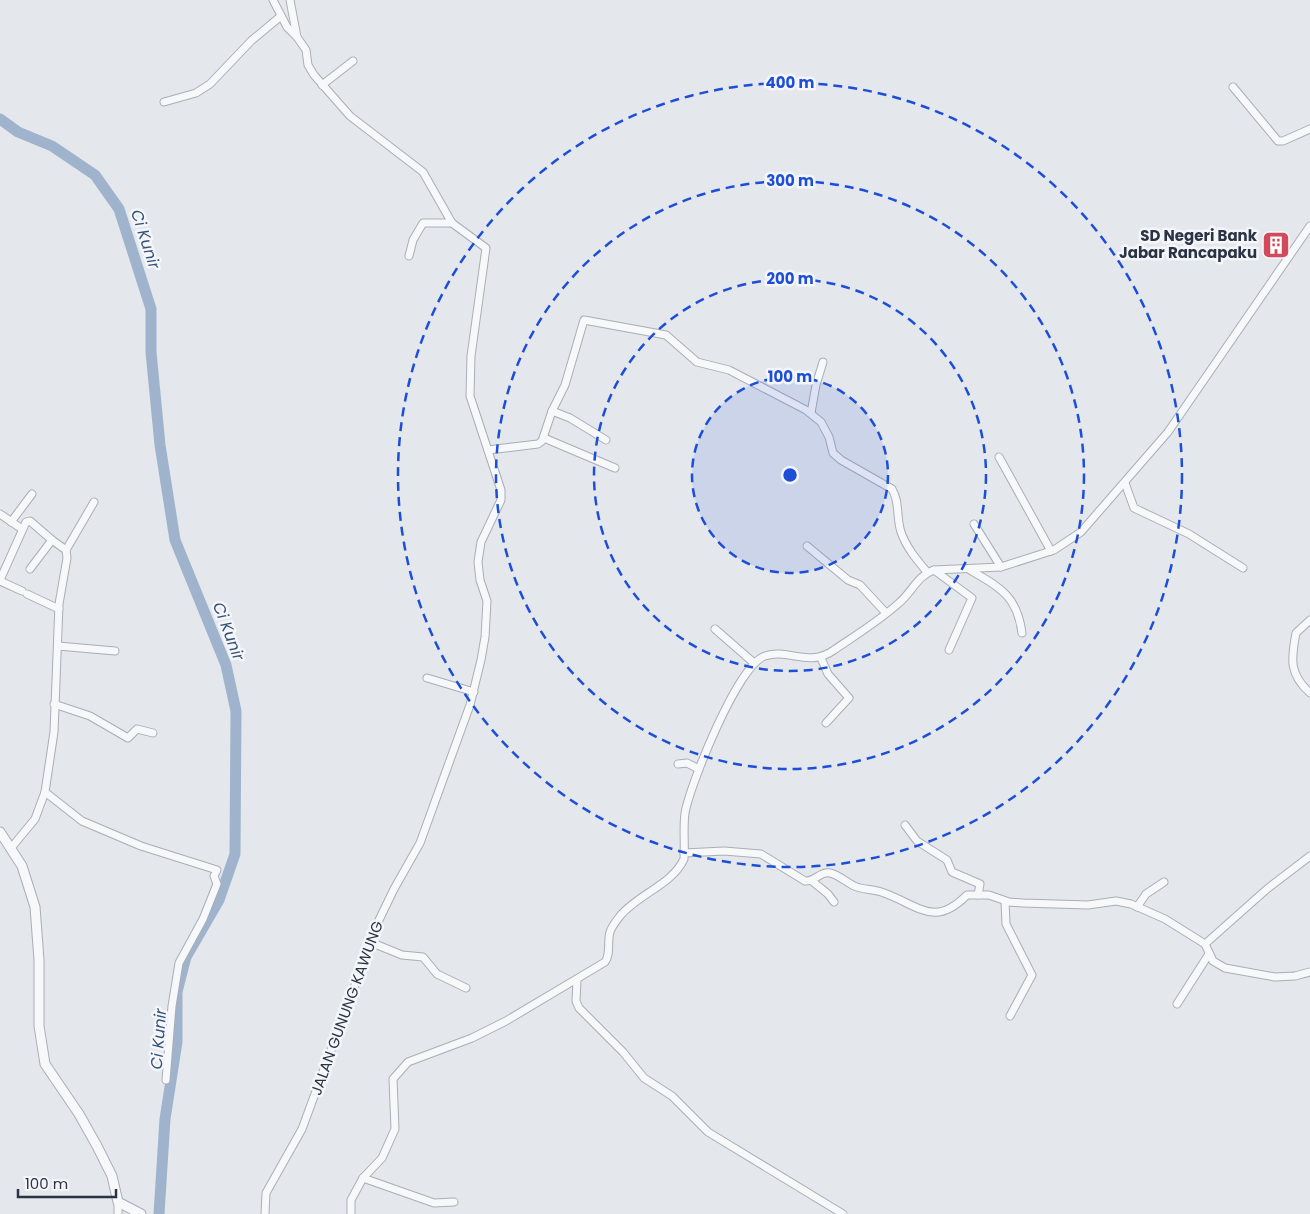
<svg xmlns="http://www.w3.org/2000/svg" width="1310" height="1214" font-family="Poppins,sans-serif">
<rect width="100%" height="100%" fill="#e4e7ec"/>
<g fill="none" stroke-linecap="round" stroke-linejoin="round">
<path stroke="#9fb4cc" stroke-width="11" d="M0,119L18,132L52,146L95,175L119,209L151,309V352L160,445L175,540L226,665L236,711L235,854L219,900L186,957L177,992V1042L165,1119L159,1214"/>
<g stroke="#a9aeb7" stroke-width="9">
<g id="minor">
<path d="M273,0L287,27L297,37"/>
<path d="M322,85L353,61"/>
<path d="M1233,87L1278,141H1283L1310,129"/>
<path d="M164,102L196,93L210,84L251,41L281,16"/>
<path d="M409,256L413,240L423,223H452"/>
<path d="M552,411L570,418L606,440"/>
<path d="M811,413L816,385L823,362"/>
<path d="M544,438L615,468"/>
<path d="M488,450L538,444L542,441L552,411L565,385L584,320L666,335L697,362L729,370L806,410L821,422L829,437L833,453L841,460L892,489C900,502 896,517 901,532C906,547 917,560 927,572"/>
<path d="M999,457L1051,551"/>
<path d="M1125,483L1134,508L1189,534L1243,568"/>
<path d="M0,514L22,529"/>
<path d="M11,522L32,494"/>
<path d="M974,524L1001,567"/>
<path d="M807,546L848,580L860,585L886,613"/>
<path d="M30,569L52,540L66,550"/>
<path d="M934,570L972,598L949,650"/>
<path d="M970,570C1001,588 1017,596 1022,633"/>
<path d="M0,580L26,522L30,521L52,540"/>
<path d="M0,581L22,591"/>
<path d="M27,594L59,609"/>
<path d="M1310,620L1296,633C1291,659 1289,674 1310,693"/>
<path d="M715,629L754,663"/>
<path d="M58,646L115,651"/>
<path d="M821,658L828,674L849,698L826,723"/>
<path d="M427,678L474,692"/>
<path d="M54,704L90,716L128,738L137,729L153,733"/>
<path d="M678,764L687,763L699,769"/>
<path d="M45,792L82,821L141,846L217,870L214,876L217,884L203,919L179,963L172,1006L166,1080"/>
<path d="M905,825L917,841L947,860L952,872L980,884L978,895"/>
<path d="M11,848L35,819L45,792L54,732L59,604L67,558L66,550L94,502"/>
<path d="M684,853L724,851L761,854L805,881C815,882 820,871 830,873C839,875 846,882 854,886C863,890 875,889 884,893C920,906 934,928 967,895H989L1009,902L1023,903L1088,905L1116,901L1131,904L1165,919L1205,944L1267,889L1310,856"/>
<path d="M812,881L828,894L834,902"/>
<path d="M1005,901L1006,924L1032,975L1010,1016"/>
<path d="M1137,907L1146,894L1164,882"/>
<path d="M370,942L402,955L423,957L437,974L466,988"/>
<path d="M1205,944L1213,961L1225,968L1275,977L1295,976L1310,972"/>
<path d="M577,980L576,1001L579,1008L623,1052L644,1078L672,1096L708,1132L843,1214"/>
<path d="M1177,1004L1209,954"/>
<path d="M363,1178L434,1203L454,1202"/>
<path d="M118,1214V1202"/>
<path d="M265,1214L266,1193L302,1129L379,920L394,889L420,843L470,705L481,660L485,637L487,601L480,580L478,562L481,542L501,500V490L470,396L471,356L486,248L452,223L423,172L350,116L314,75L308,65L306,50L297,37L290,0"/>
<path d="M351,1214V1200L363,1178L382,1158L395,1129L393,1079L408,1062L472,1038L506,1021L605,962C611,954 607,942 610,932C612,926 617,920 620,916C638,894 672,885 684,859C685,843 683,828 685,813C690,785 738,664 765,656C788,648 809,668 834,650C856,635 879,621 899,603C912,592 917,576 934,570L1001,567L1054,550L1081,532L1168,432L1310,226"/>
</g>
</g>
<g stroke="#a9aeb7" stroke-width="11">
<path id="tertiary" d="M0,832L22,866L35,907L39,960V1026L45,1064L79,1114L97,1146L112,1176L118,1202L141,1214"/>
</g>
<use href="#minor" stroke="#f7f8fa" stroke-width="7"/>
<use href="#tertiary" stroke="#f7f8fa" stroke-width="9"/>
</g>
<circle cx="790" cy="475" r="98" fill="#1d4ed8" fill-opacity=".12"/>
<g fill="none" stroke="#1d4ed8" stroke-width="2.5" stroke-dasharray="9 6">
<circle cx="790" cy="475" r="98"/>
<circle cx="790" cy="475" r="196"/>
<circle cx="790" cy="475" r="294"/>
<circle cx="790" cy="475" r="392"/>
</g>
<defs>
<g id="building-square" transform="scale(1.4375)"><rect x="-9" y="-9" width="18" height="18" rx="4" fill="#d1495b" stroke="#f4f6f9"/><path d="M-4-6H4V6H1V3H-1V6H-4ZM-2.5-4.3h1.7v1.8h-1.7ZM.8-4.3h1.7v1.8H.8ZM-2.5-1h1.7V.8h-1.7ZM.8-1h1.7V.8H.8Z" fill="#fff"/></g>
</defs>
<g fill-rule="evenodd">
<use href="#building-square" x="1276" y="245"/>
</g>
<g text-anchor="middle" stroke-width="5" stroke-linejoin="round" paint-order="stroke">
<g font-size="15" font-weight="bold" fill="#2b3445" stroke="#f4f6f9" text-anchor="end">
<text x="1257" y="241">SD Negeri Bank<tspan x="1257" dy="17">Jabar Rancapaku</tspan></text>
</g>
<g font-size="15" fill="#2b3445" stroke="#f4f6f9">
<text transform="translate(347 1008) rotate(-70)" y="5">JALAN GUNUNG KAWUNG</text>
</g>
<g font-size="16" font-style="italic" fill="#34527a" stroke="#f4f6f9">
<text transform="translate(146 239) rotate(72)" y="6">Ci Kunir</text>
<text transform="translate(229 631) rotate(69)" y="6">Ci Kunir</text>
<text transform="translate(158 1039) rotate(-86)" y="6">Ci Kunir</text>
</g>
</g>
<circle cx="790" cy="475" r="8" fill="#1d4ed8" stroke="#f4f6f9" stroke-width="2.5"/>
<g font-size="15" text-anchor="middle" font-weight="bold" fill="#1d4ed8" stroke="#f4f6f9" stroke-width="5" stroke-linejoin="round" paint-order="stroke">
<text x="790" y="88">400 m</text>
<text x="790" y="186">300 m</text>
<text x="790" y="284">200 m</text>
<text x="790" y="382">100 m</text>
</g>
<path d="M18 1189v8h98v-8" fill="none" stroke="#2b3445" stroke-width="2.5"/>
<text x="25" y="1189" font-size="15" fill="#2b3445" stroke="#f4f6f9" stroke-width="4" paint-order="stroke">100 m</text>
</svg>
